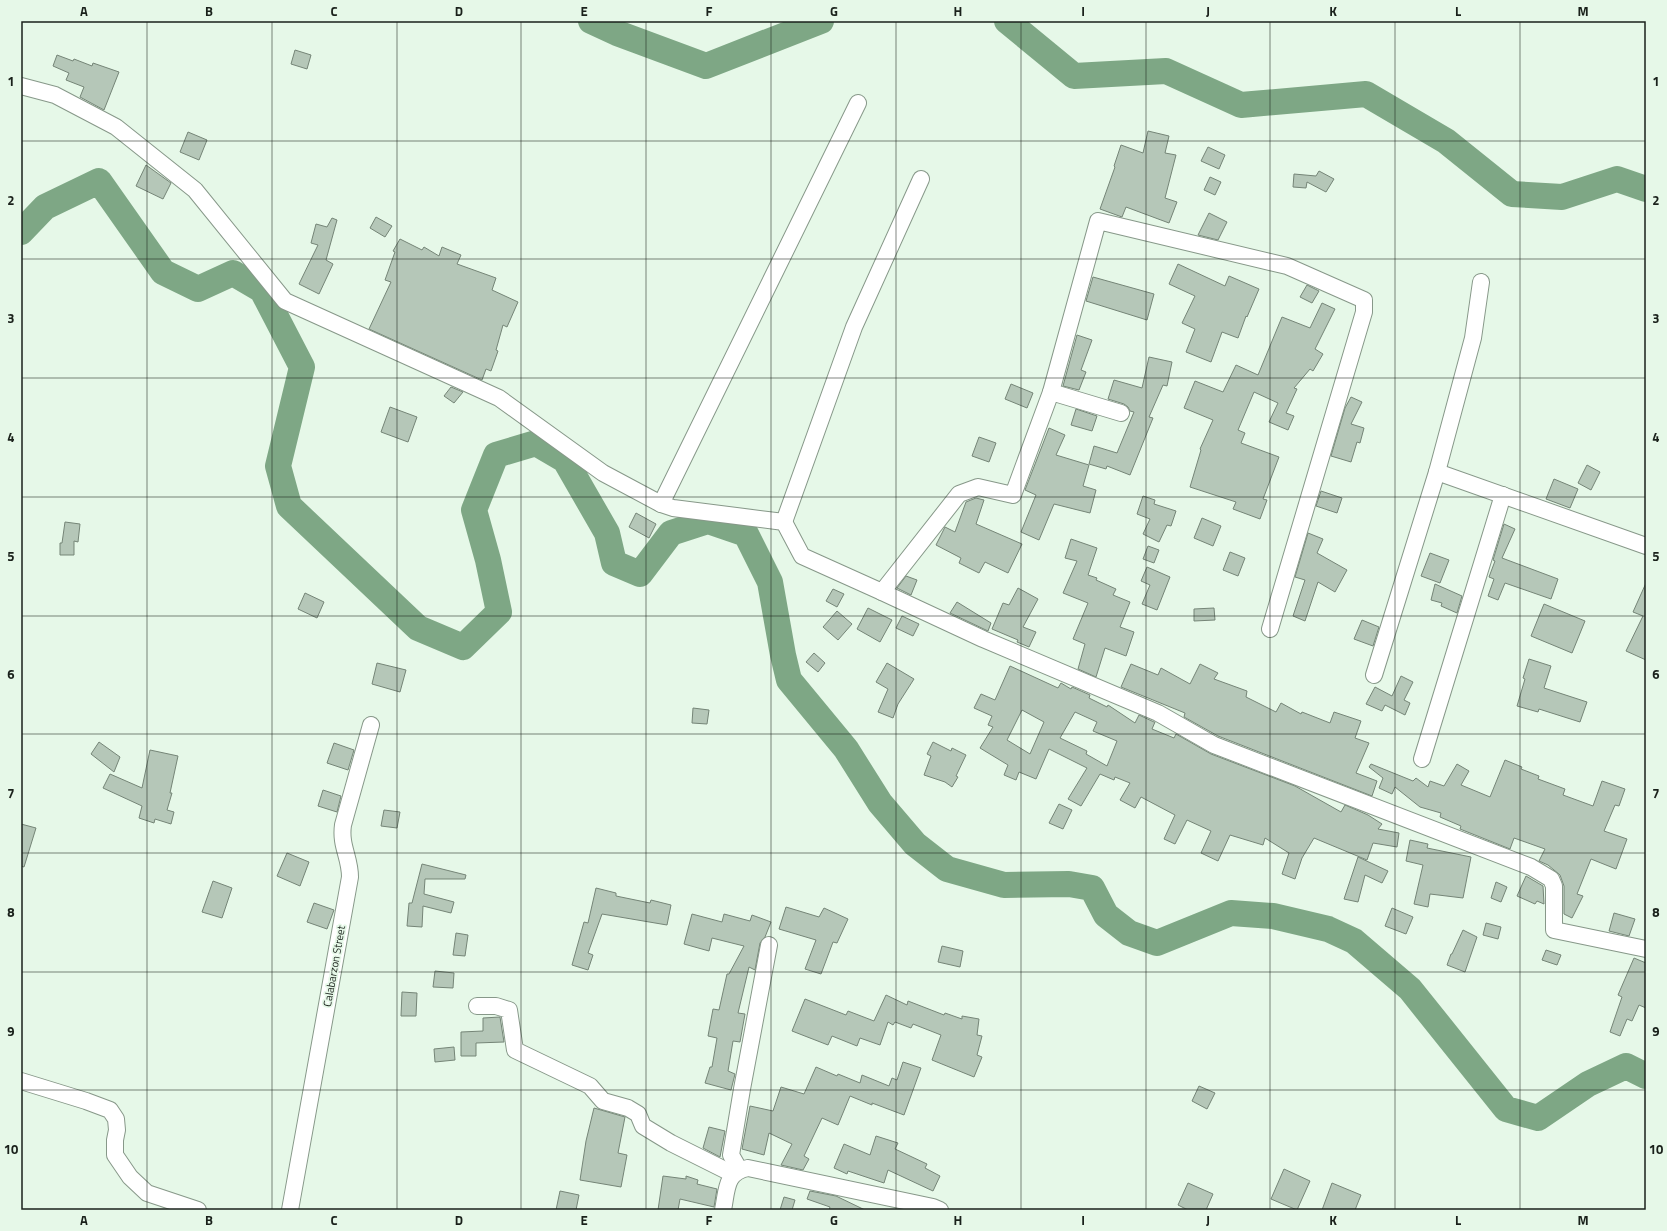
<svg xmlns="http://www.w3.org/2000/svg" width="1667" height="1231" font-family="'Titillium Web',sans-serif">
<rect width="100%" height="100%" fill="#e6f8e8"/>
<g fill="none" stroke-linecap="round" stroke-linejoin="round">
<g stroke="#7ea785" stroke-width="26">
<path d="M591,21L617,33L706,66L821,21"/>
<path d="M1007,21L1074,76L1166,71L1241,105L1366,94L1446,141L1512,194L1562,197L1617,179L1646,189"/>
<path d="M21,232L45,207L99,181L163,272L198,289L233,273L262,290L302,367L278,466L289,506L418,628L463,647L499,612L488,560L474,510L496,455L536,443L565,460L607,533L614,563L640,574L671,533L708,521L746,534L770,582L783,655L789,680L846,749L880,803L915,844L947,869L1004,885L1069,884L1092,888L1106,915L1129,933L1157,943L1231,913L1273,916L1328,929L1354,941L1410,989L1506,1109L1538,1118L1588,1084L1626,1066L1646,1076"/>
</g>
</g>
<g fill="#b5c7b8" stroke="#758577" fill-rule="evenodd">
<path d="M295,50L311,55L307,69L291,64Z"/>
<path d="M57,55L73,61L74,59L92,66L93,63L119,72L104,110L80,97L84,87L66,80L69,73L53,66Z"/>
<path d="M1148,131L1169,136L1165,153L1176,155L1165,198L1177,202L1169,223L1126,207L1122,217L1100,209L1115,167L1114,166L1121,145L1143,153Z"/>
<path d="M188,132L207,140L199,160L180,152Z"/>
<path d="M1208,147L1225,155L1219,169L1201,161Z"/>
<path d="M146,165L171,183L163,199L136,186Z"/>
<path d="M1319,171L1334,179L1326,192L1307,182L1306,188L1293,187L1294,174L1316,176Z"/>
<path d="M1210,177L1221,182L1215,195L1204,190Z"/>
<path d="M1209,213L1227,222L1218,240L1198,235Z"/>
<path d="M376,217L392,226L385,237L370,228Z"/>
<path d="M332,218L337,220L326,260L333,264L319,294L299,284L318,245L311,243L316,224L327,227Z"/>
<path d="M400,239L422,250L424,247L439,256L442,247L461,255L457,264L496,278L492,290L518,302L507,327L503,325L496,350L498,351L491,371L486,369L482,380L369,329L391,282L385,280L395,252L393,251Z"/>
<path d="M1178,264L1225,286L1229,276L1259,289L1247,317L1246,316L1238,338L1222,332L1211,362L1186,352L1195,329L1182,323L1195,296L1169,284Z"/>
<path d="M1093,277L1154,294L1147,320L1086,301Z"/>
<path d="M1307,285L1319,291L1312,303L1300,297Z"/>
<path d="M1322,303L1335,309L1315,349L1323,354L1313,371L1310,369L1294,388L1297,389L1286,413L1294,416L1288,430L1269,422L1278,403L1254,392L1238,430L1245,433L1241,443L1279,457L1263,499L1267,500L1260,519L1233,509L1236,502L1190,487L1201,450L1200,449L1213,420L1184,408L1195,381L1223,392L1236,365L1258,375L1282,317L1310,328Z"/>
<path d="M1077,335L1092,340L1081,370L1086,372L1079,390L1063,386Z"/>
<path d="M1149,357L1172,362L1167,386L1163,385L1149,417L1153,418L1130,475L1107,466L1106,469L1089,464L1094,446L1117,453L1134,412L1130,411L1128,407L1124,404L1108,399L1114,380L1142,388Z"/>
<path d="M1011,384L1033,393L1027,408L1005,399Z"/>
<path d="M451,387L463,392L454,403L444,396Z"/>
<path d="M1351,397L1362,402L1351,424L1364,428L1360,443L1357,442L1351,462L1331,456L1345,408Z"/>
<path d="M390,407L417,417L408,442L381,432Z"/>
<path d="M1076,409L1097,416L1092,431L1071,425Z"/>
<path d="M1049,428L1065,435L1056,455L1089,465L1083,486L1096,490L1090,513L1054,504L1039,540L1021,532L1036,495L1025,490Z"/>
<path d="M979,437L996,443L989,462L972,456Z"/>
<path d="M1587,465L1600,472L1591,490L1578,483Z"/>
<path d="M1554,479L1578,489L1570,508L1546,499Z"/>
<path d="M1321,491L1342,498L1337,513L1316,506Z"/>
<path d="M1143,496L1155,500L1154,504L1176,511L1171,526L1167,525L1159,542L1143,534L1150,519L1137,514Z"/>
<path d="M976,498L984,500L976,524L1022,544L1008,573L985,562L979,573L959,563L961,558L936,545L945,527L955,532L966,502Z"/>
<path d="M636,513L656,524L649,538L629,527Z"/>
<path d="M1202,518L1221,526L1213,546L1194,538Z"/>
<path d="M65,522L80,524L78,542L74,541V555H60V543H62Z"/>
<path d="M1504,524L1515,529L1502,558L1558,579L1551,599L1505,583L1498,600L1488,596L1494,579L1489,577L1495,561L1493,560Z"/>
<path d="M1308,533L1323,539L1317,553L1347,570L1335,592L1318,582L1305,621L1293,616L1305,580L1295,577Z"/>
<path d="M1071,539L1097,548L1088,575L1097,578L1096,580L1116,589L1113,595L1130,602L1120,627L1134,632L1126,656L1105,648L1096,677L1078,669L1085,644L1073,639L1088,603L1063,593L1077,561L1065,558Z"/>
<path d="M1148,546L1159,550L1154,563L1143,559Z"/>
<path d="M1230,552L1245,558L1238,576L1223,570Z"/>
<path d="M1430,553L1449,560L1440,583L1421,576Z"/>
<path d="M1147,567L1170,577L1157,610L1142,604L1150,585L1141,581Z"/>
<path d="M906,576L917,580L911,595L897,588Z"/>
<path d="M1646,583V660L1626,651L1643,616L1633,612Z"/>
<path d="M1435,584L1462,596L1457,613L1441,606L1442,603L1431,600Z"/>
<path d="M1018,588L1038,599L1023,627L1036,632L1029,647L1017,642L1018,640L992,629L1003,603L1009,605Z"/>
<path d="M833,589L844,594L837,607L826,601Z"/>
<path d="M305,593L324,602L317,618L298,609Z"/>
<path d="M957,602L991,623L988,631L950,613Z"/>
<path d="M1544,604L1585,621L1572,653L1531,636Z"/>
<path d="M868,608L892,620L880,642L857,629Z"/>
<path d="M1214,608L1215,620L1194,621V609Z"/>
<path d="M837,611L852,624L838,640L823,627Z"/>
<path d="M902,616L919,624L913,636L896,628Z"/>
<path d="M1362,620L1379,627L1373,646L1354,639Z"/>
<path d="M814,653L825,663L818,672L806,662Z"/>
<path d="M1529,659L1551,666L1544,688L1587,702L1580,722L1539,709L1538,712L1517,706L1525,679L1523,678Z"/>
<path d="M377,663L406,670L400,692L372,684Z"/>
<path d="M887,663L914,679L898,704L893,718L878,712L888,689L876,682Z"/>
<path d="M1131,664L1158,675L1161,668L1190,684L1200,664L1218,673L1214,679L1247,691L1246,697L1276,712L1281,703L1301,714L1302,712L1330,723L1334,712L1361,721L1355,738L1369,743L1356,773L1377,781L1372,796L1218,736L1184,717L1185,713L1121,687Z"/>
<path d="M1010,666L1058,688L1061,683L1071,689L1072,687L1090,695L1089,698L1107,707L1108,705L1135,723L1139,715L1154,722H1155L1152,729L1174,738L1176,734L1211,754L1295,786L1341,812L1345,805L1368,815L1382,824L1378,829L1399,833L1397,847L1373,843L1367,860L1314,838L1302,858L1295,879L1282,874L1289,853L1265,838L1263,845L1230,835L1218,861L1201,853L1211,831L1187,820L1175,844L1164,839L1175,815L1141,797L1135,808L1120,800L1130,783L1115,777L1114,780L1100,774L1081,806L1068,799L1087,768L1049,749L1036,779L1019,772L1016,780L1004,775L1008,765L980,748L993,727L988,725L992,716L974,708L981,694L995,700ZM1022,710L1044,722L1030,754L1007,740ZM1075,712L1097,722L1093,731L1117,741L1107,766L1086,754L1087,751L1060,738Z"/>
<path d="M1401,676L1413,682L1404,700L1410,703L1405,715L1385,705L1382,711L1366,704L1375,687L1392,696Z"/>
<path d="M693,708L709,710L707,724L692,723Z"/>
<path d="M99,742L120,757L114,772L91,754Z"/>
<path d="M933,742L951,751L952,748L966,755L956,776L958,777L952,787L945,782L924,775L931,756L927,754Z"/>
<path d="M334,743L354,750L348,770L327,763Z"/>
<path d="M150,750L178,756L170,793H172L167,810L174,812L171,824L155,819L154,823L139,818L142,806L103,788L110,774L142,788Z"/>
<path d="M1505,760L1522,767L1521,769L1539,776L1538,779L1565,789L1563,795L1593,806L1602,781L1625,789L1619,806L1615,805L1604,831L1627,839L1616,869L1591,859L1577,894L1583,896L1572,918L1564,914V886L1560,875L1548,865L1539,861L1545,849L1514,838L1510,849L1460,829L1461,826L1440,817L1441,813L1420,807L1395,787L1392,794L1379,788L1383,778L1369,767L1371,764L1413,781L1416,778L1428,787L1430,781L1444,786L1457,764L1469,771L1461,785L1490,797Z"/>
<path d="M323,790L341,796L337,812L318,806Z"/>
<path d="M1059,804L1072,810L1063,829L1049,823Z"/>
<path d="M384,810L400,812L397,828L381,826Z"/>
<path d="M21,824L36,828L24,867L21,866Z"/>
<path d="M1410,840L1428,844L1427,848L1471,857L1463,898L1430,894L1428,907L1414,904L1423,865L1406,861Z"/>
<path d="M287,853L309,862L300,886L277,876Z"/>
<path d="M1358,857L1388,871L1382,883L1365,875L1358,902L1344,899Z"/>
<path d="M422,864L466,875L465,879H425L424,894L454,902L451,913L423,906L422,927L407,926L409,903H412Z"/>
<path d="M1526,876L1543,886L1544,904L1537,901L1535,904L1517,896Z"/>
<path d="M213,881L232,888L222,918L202,912Z"/>
<path d="M1496,882L1507,887L1501,902L1491,898Z"/>
<path d="M596,888L616,893V896L650,903L651,900L671,905L667,925L602,914L588,953L593,955L588,970L572,965L584,922L588,923Z"/>
<path d="M314,903L334,910L327,929L307,922Z"/>
<path d="M786,907L819,917L824,908L848,919L837,943L833,942L821,974L805,969L816,940L779,929Z"/>
<path d="M1392,908L1413,917L1406,934L1385,926Z"/>
<path d="M1614,913L1635,919L1629,936L1609,931Z"/>
<path d="M692,914L722,922L724,914L750,921L752,915L771,922L765,937L760,943L755,970L749,967L738,1013L745,1014L740,1042L733,1041L728,1071L735,1074L731,1090L705,1083L710,1067H712L717,1038L708,1036L713,1009L719,1010L727,974H729L744,946L712,938L709,951L684,944Z"/>
<path d="M1486,923L1501,927L1498,939L1483,935Z"/>
<path d="M1463,930L1477,937L1465,972L1447,965L1451,954H1452Z"/>
<path d="M456,933L468,935L465,956L453,955Z"/>
<path d="M942,946L963,951L960,967L938,962Z"/>
<path d="M1546,950L1561,955L1557,965L1542,960Z"/>
<path d="M1634,958L1646,963V1008L1639,1005L1632,1021L1627,1019L1620,1036L1610,1032L1622,997L1618,995Z"/>
<path d="M435,971L454,973L453,988L433,987Z"/>
<path d="M402,992L417,993L416,1016H401Z"/>
<path d="M886,995L907,1005L908,1001L944,1015L945,1013L962,1019V1016L979,1019L977,1035L982,1036L977,1055L982,1057L974,1077L932,1060L941,1035L913,1024L911,1028L895,1022L893,1025L888,1022L880,1045L860,1038L857,1046L832,1036L828,1045L792,1031L805,999L846,1015L848,1011L874,1021Z"/>
<path d="M500,1017L504,1042L476,1043V1056H461V1032L483,1031V1018Z"/>
<path d="M454,1047L455,1060L435,1062L434,1049Z"/>
<path d="M903,1062L921,1068L904,1115L872,1103V1105L850,1096L838,1125L822,1118L804,1156L809,1159L803,1170L781,1165L792,1144L769,1133L764,1155L742,1149L750,1106L773,1111L781,1087L804,1094L816,1067L837,1076L838,1074L860,1083L862,1075L889,1086L892,1078L897,1080Z"/>
<path d="M1199,1086L1215,1093L1207,1109L1192,1101Z"/>
<path d="M594,1108L625,1117L618,1153L627,1155L621,1187L580,1180L586,1141Z"/>
<path d="M709,1127L725,1131L720,1157L703,1148Z"/>
<path d="M876,1136L898,1143L895,1149L927,1164L925,1168L940,1176L933,1191L888,1170L884,1183L848,1171L847,1174L834,1168L844,1144L870,1155Z"/>
<path d="M1284,1169L1310,1181L1297,1210L1271,1199Z"/>
<path d="M663,1176L686,1179V1176L698,1180L697,1184L717,1189L714,1207L680,1199L678,1210H658Z"/>
<path d="M1188,1183L1213,1194L1206,1210H1188L1178,1205Z"/>
<path d="M1332,1183L1361,1195L1355,1210H1322Z"/>
<path d="M560,1191L579,1195L576,1210H556Z"/>
<path d="M810,1191L836,1196L865,1210H829L830,1207L807,1199Z"/>
<path d="M784,1197L795,1200L792,1210H780Z"/>
</g>
<g fill="none" stroke-linecap="round" stroke-linejoin="round">
<g stroke="#879889" stroke-width="18">
<g id="minor">
<path d="M21,86L55,95L116,127L195,190L285,301L499,398L603,473L661,504L673,508L784,522L802,556L882,592"/>
<path d="M1051,392L1098,221L1287,266L1364,300V312L1270,629"/>
<path d="M1121,413L1051,392L1013,495L978,487L959,494L882,592L983,639L1158,713L1214,745L1531,867L1551,879L1554,886V930L1646,949"/>
<path d="M1437,472L1646,546"/>
<path d="M661,504L858,103"/>
<path d="M784,522L854,327L921,179"/>
<path d="M1374,675L1437,472L1473,338L1481,282"/>
<path d="M1422,759L1503,495"/>
<path d="M477,1006H496L509,1010L515,1050L590,1086L603,1101L628,1108L638,1114L643,1126L671,1143L733,1174"/>
<path d="M21,1081L86,1101L110,1110L116,1119L117,1130L115,1140V1155L130,1177L147,1193L198,1210"/>
<path d="M739,1169L731,1155L742,1089L769,945"/>
<path d="M290,1210L350,877C350,857 340,846 343,825L371,725"/>
<path d="M723,1210C727,1191 725,1172 748,1168L933,1207L940,1210"/>
</g>
</g>
<use href="#minor" stroke="#fff" stroke-width="16"/>
</g>
<path fill="none" stroke="#1a211b" stroke-width="1" stroke-opacity="0.55" d="M147,21V1210M272,21V1210M397,21V1210M521,21V1210M646,21V1210M771,21V1210M896,21V1210M1021,21V1210M1146,21V1210M1270,21V1210M1395,21V1210M1520,21V1210M21,141H1646M21,259H1646M21,378H1646M21,497H1646M21,616H1646M21,734H1646M21,853H1646M21,972H1646M21,1090H1646"/>
<g text-anchor="middle" stroke-width="3.5" stroke-linejoin="round" paint-order="stroke">
<g font-size="11" fill="#1a211b" stroke="#e6f8e8">
<text transform="translate(334 966) rotate(-80)" y="4">Calabarzon Street</text>
</g>
</g>
<rect width="1667" height="1231" fill="none" stroke="#e6f8e8" stroke-width="44"/>
<rect x="22" y="22" width="1623" height="1187" fill="none" stroke="#1a211b" stroke-width="1.5"/>
<g font-size="13" text-anchor="middle" font-weight="bold" fill="#1a211b">
<text x="84" y="16">A</text>
<text x="209" y="16">B</text>
<text x="334" y="16">C</text>
<text x="459" y="16">D</text>
<text x="584" y="16">E</text>
<text x="709" y="16">F</text>
<text x="834" y="16">G</text>
<text x="958" y="16">H</text>
<text x="1083" y="16">I</text>
<text x="1208" y="16">J</text>
<text x="1333" y="16">K</text>
<text x="1458" y="16">L</text>
<text x="1583" y="16">M</text>
<text x="11" y="86">1</text>
<text x="1656" y="86">1</text>
<text x="11" y="205">2</text>
<text x="1656" y="205">2</text>
<text x="11" y="323">3</text>
<text x="1656" y="323">3</text>
<text x="11" y="442">4</text>
<text x="1656" y="442">4</text>
<text x="11" y="561">5</text>
<text x="1656" y="561">5</text>
<text x="11" y="679">6</text>
<text x="1656" y="679">6</text>
<text x="11" y="798">7</text>
<text x="1656" y="798">7</text>
<text x="11" y="917">8</text>
<text x="1656" y="917">8</text>
<text x="11" y="1036">9</text>
<text x="1656" y="1036">9</text>
<text x="11" y="1154">10</text>
<text x="1656" y="1154">10</text>
<text x="84" y="1225">A</text>
<text x="209" y="1225">B</text>
<text x="334" y="1225">C</text>
<text x="459" y="1225">D</text>
<text x="584" y="1225">E</text>
<text x="709" y="1225">F</text>
<text x="834" y="1225">G</text>
<text x="958" y="1225">H</text>
<text x="1083" y="1225">I</text>
<text x="1208" y="1225">J</text>
<text x="1333" y="1225">K</text>
<text x="1458" y="1225">L</text>
<text x="1583" y="1225">M</text>
</g>
</svg>
